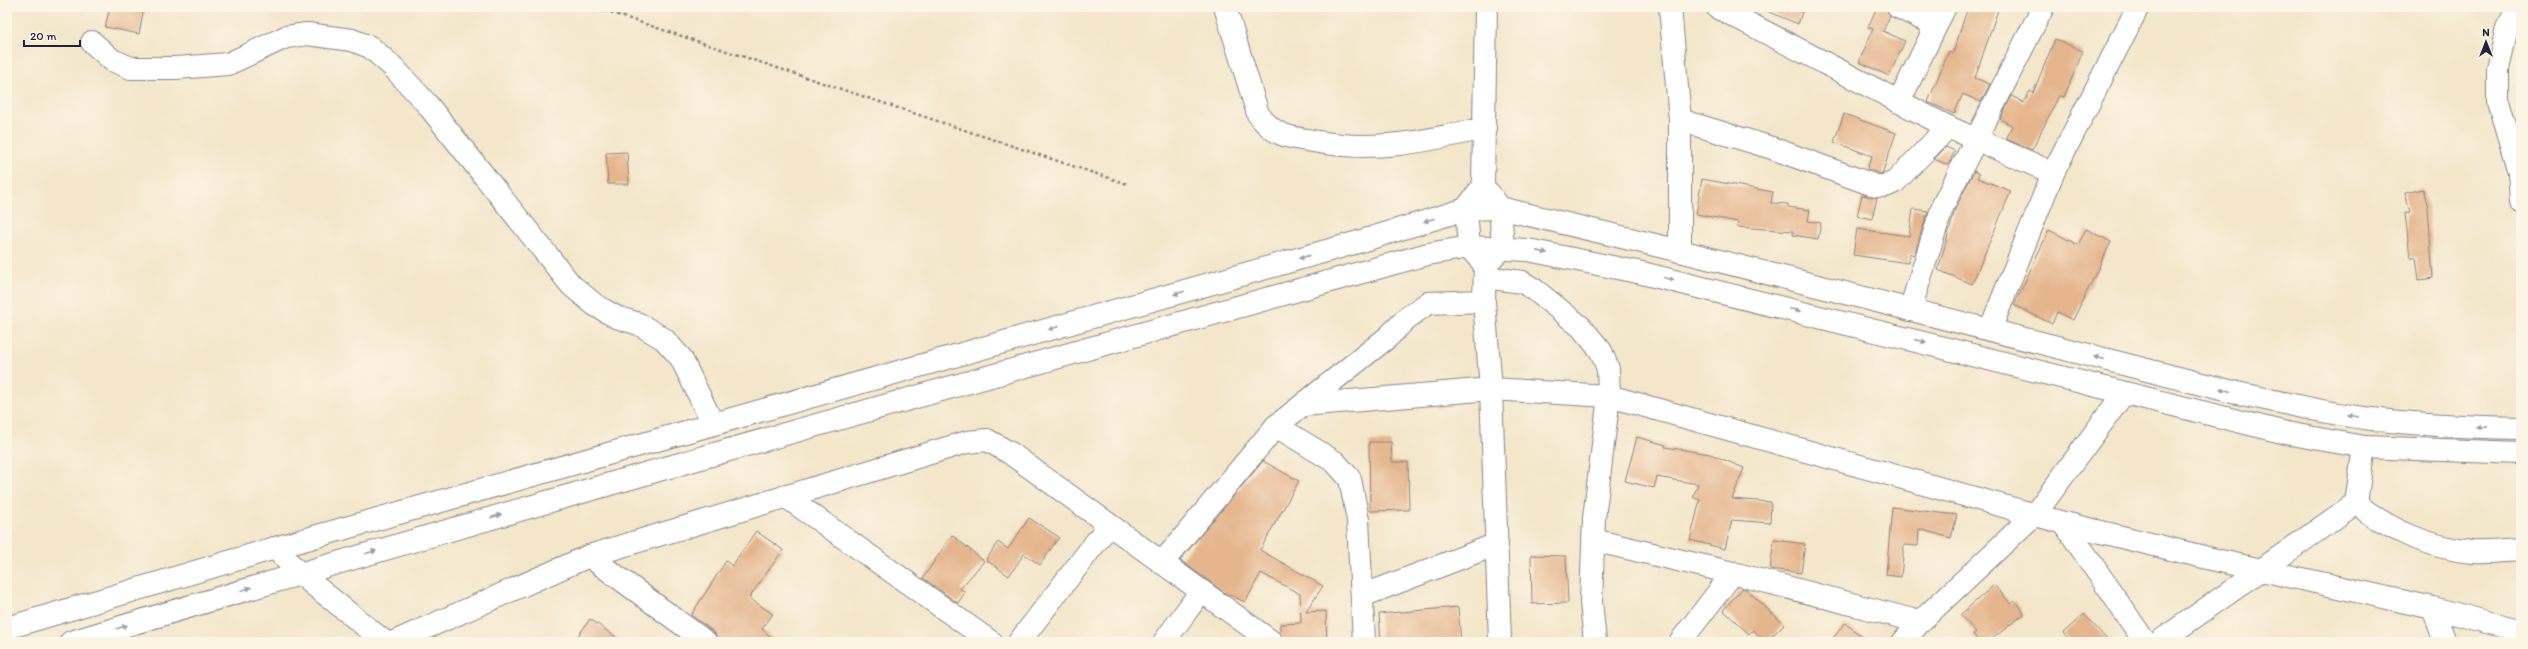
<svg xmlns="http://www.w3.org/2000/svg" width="2528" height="649" font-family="Itim,sans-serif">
<rect width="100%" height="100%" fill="#fcf5e5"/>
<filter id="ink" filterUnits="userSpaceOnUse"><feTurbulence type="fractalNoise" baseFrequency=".025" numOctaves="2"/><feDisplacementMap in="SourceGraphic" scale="8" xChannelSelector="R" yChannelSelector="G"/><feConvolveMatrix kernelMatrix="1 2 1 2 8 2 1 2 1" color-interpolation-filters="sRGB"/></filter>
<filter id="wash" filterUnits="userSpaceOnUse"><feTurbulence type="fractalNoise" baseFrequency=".012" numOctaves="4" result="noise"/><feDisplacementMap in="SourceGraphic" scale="16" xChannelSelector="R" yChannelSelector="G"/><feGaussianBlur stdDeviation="0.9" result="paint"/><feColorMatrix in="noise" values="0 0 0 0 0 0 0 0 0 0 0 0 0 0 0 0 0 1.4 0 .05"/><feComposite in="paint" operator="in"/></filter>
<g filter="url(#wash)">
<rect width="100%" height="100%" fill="#f3e6ca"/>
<g id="blocks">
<g fill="#e5b68e">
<path d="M110,7H144L139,34L105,27Z"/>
<path d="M1757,7H1804L1798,24Z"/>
<path d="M1877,7H1886L1890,16L1883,31L1905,41L1889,76L1859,62L1873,29L1868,27Z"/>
<path d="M1968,7H1999L1975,78L1990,84L1981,102L1963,94L1954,114L1928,102L1949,51L1953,53Z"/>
<path d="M2055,39L2083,51L2064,97L2059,96L2032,150L2006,139L2013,126L2000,119L2012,96L2024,103L2030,91L2033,93Z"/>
<path d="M1844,114L1896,133L1882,174L1867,169L1872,156L1834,142Z"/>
<path d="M1946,147L1955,151L1948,165L1934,159Z"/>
<path d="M627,152L629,184H608L606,153Z"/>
<path d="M1974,171L1979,174L1977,178L2011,191L1972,284L1938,270L1955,210Z"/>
<path d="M1702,179L1773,192L1771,203L1788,204V207L1810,210L1808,221L1821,223L1818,239L1793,235V231L1737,227L1738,222L1696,214Z"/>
<path d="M2423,189L2428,207L2433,278L2419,280L2416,257H2410L2405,213L2410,212L2405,193Z"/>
<path d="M1862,195L1877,198L1872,219L1857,216Z"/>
<path d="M1913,209L1928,211L1914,255L1909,253L1908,263L1853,255L1857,229L1909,236Z"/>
<path d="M2086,229L2111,242L2073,320L2057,312L2052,324L2014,305L2049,230L2078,245Z"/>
<path d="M1637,437L1666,445L1665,447L1710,454L1744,468L1732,499L1771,502L1770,523L1732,520L1725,549L1690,540L1700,500L1693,497L1698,484L1657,477L1654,488L1625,481Z"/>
<path d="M1369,442H1391L1392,462H1408L1409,510L1370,511Z"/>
<path d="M1263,461L1299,481L1260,550L1323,586L1306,612L1326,611L1327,642L1284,641L1280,633V624L1301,623L1300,594L1261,573L1245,602L1225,593L1180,560Z"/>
<path d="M1892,507L1957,515L1951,538L1919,529L1918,546L1904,545L1901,577L1886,575Z"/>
<path d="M1029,518L1059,537L1040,565L1024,554L1009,576L986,560L998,542L1008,549Z"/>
<path d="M756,531L783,550L749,598L773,614L762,629L777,642H718L714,632L691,615L726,561L732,566Z"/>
<path d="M952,535L984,561L960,589L965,592L958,603L923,578Z"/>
<path d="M1774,540L1805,544L1801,573L1770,569Z"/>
<path d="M1531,555L1566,556L1568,603L1532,604Z"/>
<path d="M1994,585L2011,604L2015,601L2024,614L1988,642H1979L1973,634L1976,632L1960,615Z"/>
<path d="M1743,588L1747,590L1784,624L1766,642L1753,630L1749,634L1723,610Z"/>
<path d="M1458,607L1461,642H1381L1379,614Z"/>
<path d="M2084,614L2109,642H2071L2063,633Z"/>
<path d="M590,619L623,642H574Z"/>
<path d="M1845,623L1869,642H1830Z"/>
</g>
</g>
</g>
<g filter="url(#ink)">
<use href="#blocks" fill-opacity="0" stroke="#8a8482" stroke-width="1"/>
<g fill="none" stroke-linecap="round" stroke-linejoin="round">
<g stroke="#8a8482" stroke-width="24">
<g id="minor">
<path d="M1225,7L1258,114C1274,136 1287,137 1313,141C1375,153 1425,141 1485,128"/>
<path d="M1486,7L1483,186L1466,209L1469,247L1485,265L1484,301L1491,389L1500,642"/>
<path d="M1670,7L1680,120V251"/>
<path d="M1717,7L1948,127L2053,173"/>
<path d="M1898,7L1936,26"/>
<path d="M2519,7L2507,28L2498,69V101L2519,172L2521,201"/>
<path d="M92,42L112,60L131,68H176L228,64L286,37L307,34L352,40L370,47L393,67L427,104L571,285L595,305L616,317L639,324L664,339L681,358L713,424"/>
<path d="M1899,102L1945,7"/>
<path d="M1680,120L1772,148L1876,186H1885L1895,182L1948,127"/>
<path d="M1489,193L1500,208L1503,247L1489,261"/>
<path d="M1485,277L1522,282L1535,290L1581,327L1601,351L1608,369L1609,396L1594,518L1591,602L1595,642"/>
<path d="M1910,310L1943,205L2043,7"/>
<path d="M1990,330L2053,173L2138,7"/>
<path d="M1303,405L1491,389L1609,396L2064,523L2216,560L2433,608L2521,631"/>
<path d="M1276,426L1335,462L1350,479L1358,520L1364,642"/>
<path d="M2364,447L2356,503C2386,529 2431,548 2472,552C2488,553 2505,551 2521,550"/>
<path d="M785,496L991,642"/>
<path d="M2064,523L2145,642"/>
<path d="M1593,540L1733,573L1920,622"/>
<path d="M275,548L299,573L385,642"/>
<path d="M589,556L706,642"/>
<path d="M1162,563L1276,426L1388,337L1407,318L1428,303L1484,301"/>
<path d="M1362,596L1497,544"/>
<path d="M2433,608L2445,642"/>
<path d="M394,642L589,556L967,442L987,440L1010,453L1272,642"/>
<path d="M1019,642L1109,525"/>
<path d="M1164,642L1201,591"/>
<path d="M1680,642L1733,573"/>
<path d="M1903,642L1920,622L2035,514L2124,393"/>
<path d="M2159,642L2356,503"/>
</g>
</g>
<g stroke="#8a8482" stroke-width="24">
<g id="secondary">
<path d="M7,628L275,548L1358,242L1466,209L1500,208L1680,251L2237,393C2281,402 2327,414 2372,419C2421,425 2471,427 2521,428"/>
<path d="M71,642C506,511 943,389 1381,267L1428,254L1469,247L1528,250L1642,273L2286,433L2364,447L2521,453"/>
</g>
</g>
<path stroke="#8a8482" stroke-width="2.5" stroke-dasharray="3 3" stroke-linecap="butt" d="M594,7L1127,184"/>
<use href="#minor" stroke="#fff" stroke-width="22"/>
<use href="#secondary" stroke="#fff" stroke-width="22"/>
</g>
<defs><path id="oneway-solid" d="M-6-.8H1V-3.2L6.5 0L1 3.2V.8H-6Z"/></defs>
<g fill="#9c9ca7">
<use href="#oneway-solid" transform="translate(1429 220) rotate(163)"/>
<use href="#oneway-solid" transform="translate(1542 252) rotate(11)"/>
<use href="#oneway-solid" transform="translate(1304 257) rotate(164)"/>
<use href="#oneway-solid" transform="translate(1669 279) rotate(14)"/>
<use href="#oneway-solid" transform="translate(1179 293) rotate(164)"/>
<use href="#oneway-solid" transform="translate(1795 310) rotate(14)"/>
<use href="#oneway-solid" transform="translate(1054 328) rotate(164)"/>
<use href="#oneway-solid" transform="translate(1921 341) rotate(14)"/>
<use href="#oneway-solid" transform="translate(2099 358) rotate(-166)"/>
<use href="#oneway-solid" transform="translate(2225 390) rotate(-166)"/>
<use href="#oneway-solid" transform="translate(2353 416) rotate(-170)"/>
<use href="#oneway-solid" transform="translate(2482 427) rotate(-179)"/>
<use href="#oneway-solid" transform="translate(496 516) rotate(-16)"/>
<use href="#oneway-solid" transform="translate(371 552) rotate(-16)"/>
<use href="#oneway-solid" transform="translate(246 589) rotate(-17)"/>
<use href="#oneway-solid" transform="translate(122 627) rotate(-17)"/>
</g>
</g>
<rect width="2528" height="649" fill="none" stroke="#fcf5e5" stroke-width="24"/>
<g transform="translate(2486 42)" stroke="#fcf5e5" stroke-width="3" paint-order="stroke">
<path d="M0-3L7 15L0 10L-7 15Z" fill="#22223b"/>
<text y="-6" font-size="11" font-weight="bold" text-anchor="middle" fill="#22223b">N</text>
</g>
<path d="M24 40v6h56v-6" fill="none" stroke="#22223b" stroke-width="2"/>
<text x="30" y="40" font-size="12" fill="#22223b" stroke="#fcf5e5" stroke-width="3" paint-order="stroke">20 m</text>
</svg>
